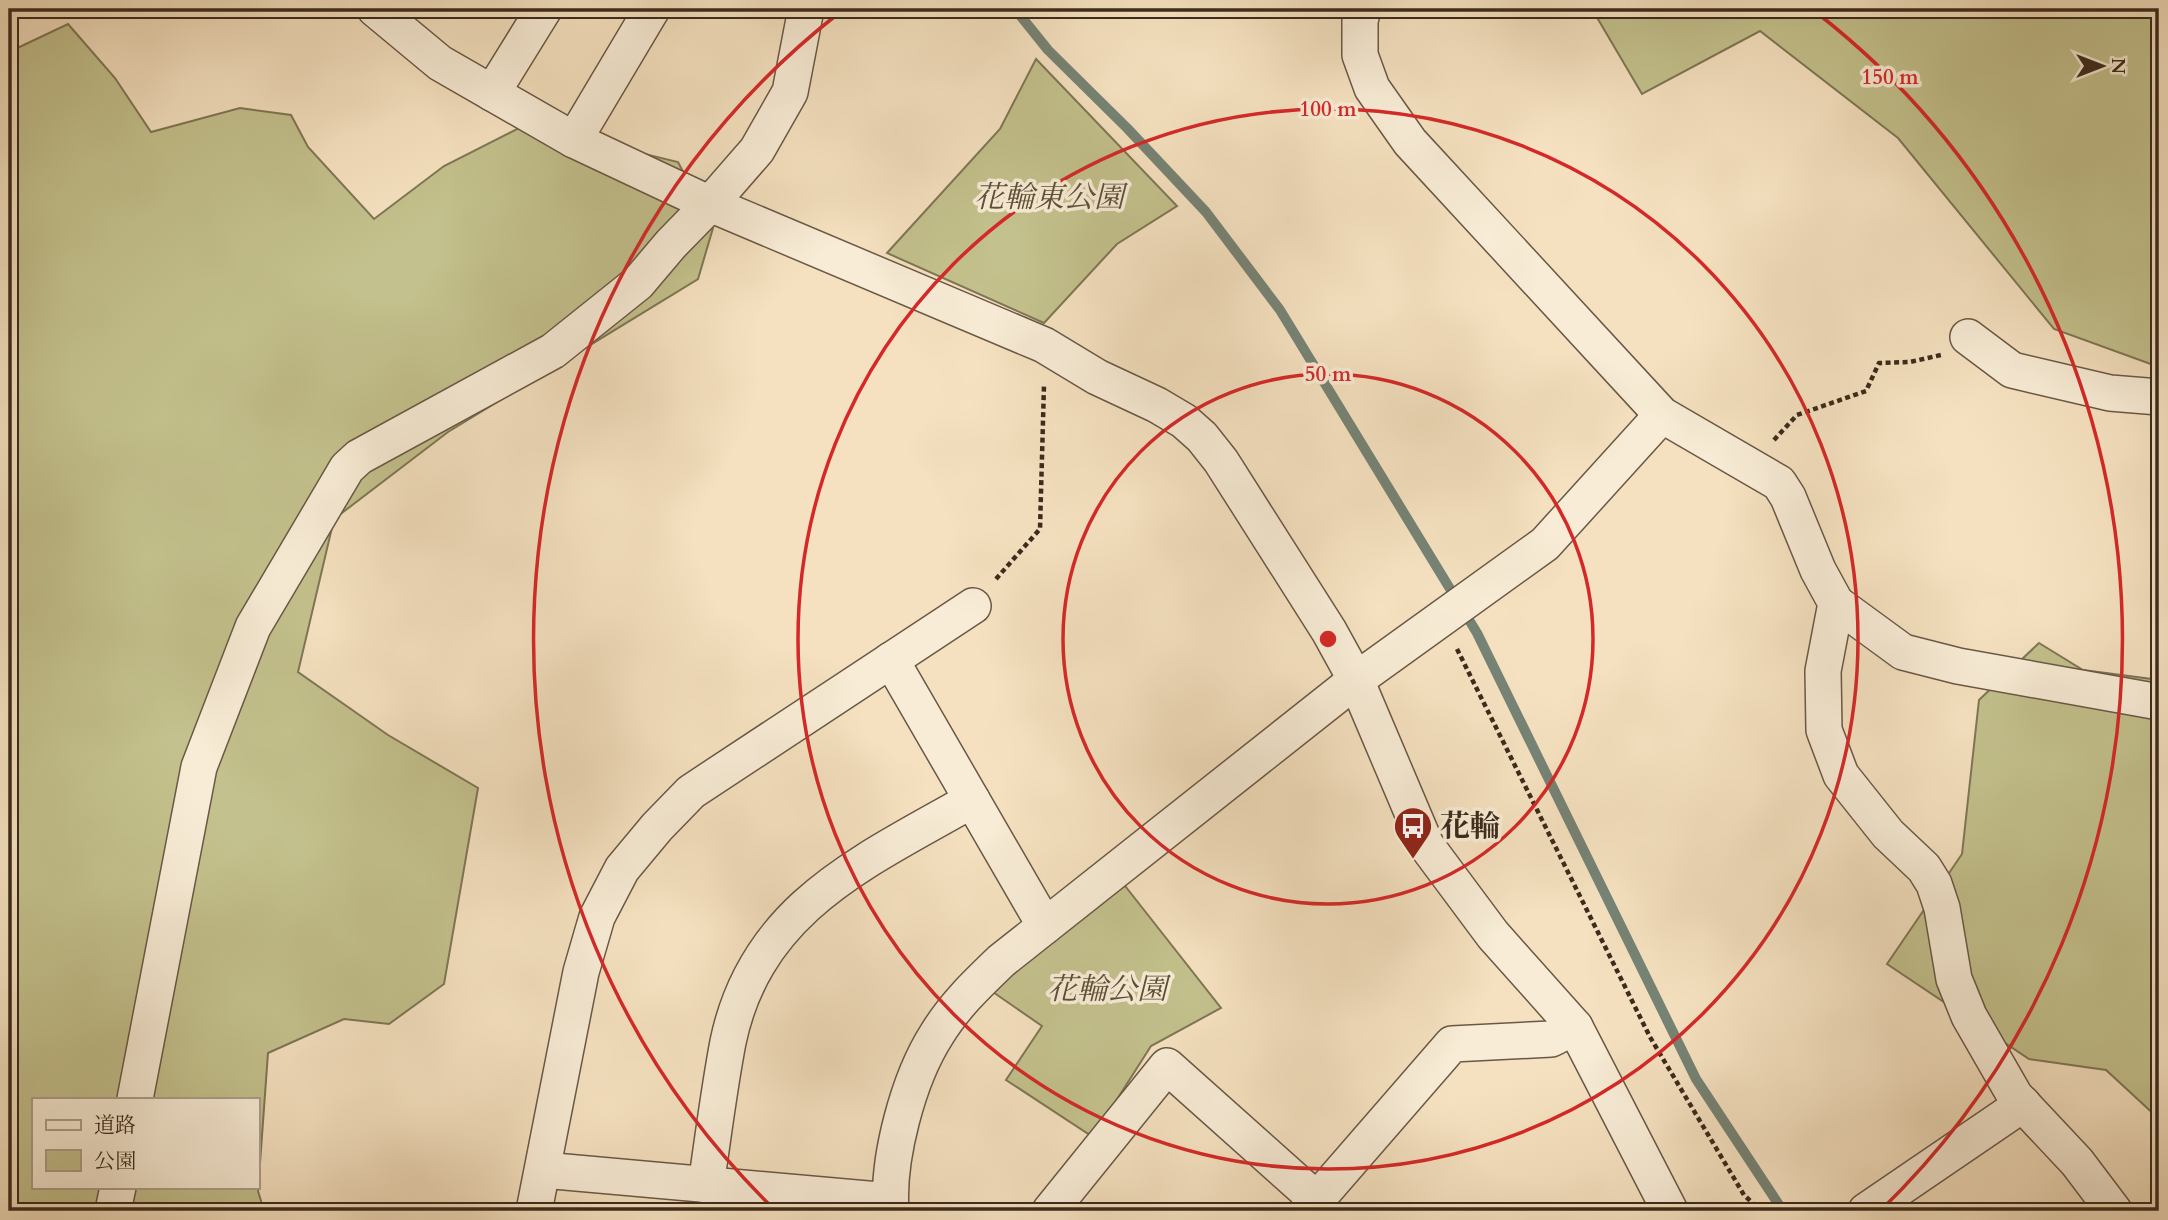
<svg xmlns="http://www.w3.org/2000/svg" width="2168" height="1220" font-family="Cardo,'Noto Serif JP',serif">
<rect width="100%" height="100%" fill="#f5e1c0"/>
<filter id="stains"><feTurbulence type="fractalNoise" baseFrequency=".00286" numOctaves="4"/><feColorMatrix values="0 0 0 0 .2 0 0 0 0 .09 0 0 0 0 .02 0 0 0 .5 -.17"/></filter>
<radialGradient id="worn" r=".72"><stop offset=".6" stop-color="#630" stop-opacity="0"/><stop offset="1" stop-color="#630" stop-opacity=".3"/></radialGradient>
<g fill="#c3c18d" stroke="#7f7655" stroke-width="2" fill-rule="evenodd">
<path d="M1592,9H2159V367L2054,329L1898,138L1760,31L1642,94Z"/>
<path d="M68,24L115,78L151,132L240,108L291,115L308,147L374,219L444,166L525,125L678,162L713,228L698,279L448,432L334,519L298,672L388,735L478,788L444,984L389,1024L344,1019L268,1053L258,1191L264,1211H9V52ZM33,1099H257V1187H33Z"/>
<path d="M1036,59L1177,206L1117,244L1044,323L887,253L1000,129Z"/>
<path d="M2039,643L2083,670L2159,680V1119L2106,1070L2029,1059L1887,964L1962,854L1979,700Z"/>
<path d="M1122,882L1221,1008L1151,1046L1093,1137L1006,1080L1042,1026L990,990Z"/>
</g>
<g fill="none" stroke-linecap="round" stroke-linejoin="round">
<path stroke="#768375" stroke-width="10" d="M1015,9L1048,50L1127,128L1206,212L1280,310L1477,633L1696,1079L1783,1211"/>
<g stroke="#6a5846" stroke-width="38">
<g id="minor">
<path d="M375,9L440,63L574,140L710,204L1044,345L1097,377L1157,405L1184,421L1202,437L1221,461L1329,631L1356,680L1426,845L1493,935L1575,1027L1670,1211"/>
<path d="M1363,9L1360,21V55L1372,88L1410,142L1662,415L1779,483L1788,497L1818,570L1836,603L1823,671L1824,730L1841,775L1888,834L1924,868L1934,884L1942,908L1954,979L1969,1016L2015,1096L2077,1162L2114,1211"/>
<path d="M492,93L544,9"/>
<path d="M574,140L652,9"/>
<path d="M1968,337L2012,370L2110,393L2159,397"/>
<path d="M1836,603L1903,652L1958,666L2159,702"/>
<path d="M891,660L1045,926"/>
<path d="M135,1099L199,767L253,627L347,468L359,457L553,351L638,283L671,244L710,204L757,150L790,92L806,9"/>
<path d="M543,1170L890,1201"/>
<path d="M706,1185C713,1138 719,1089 728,1042C756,907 864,862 972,800"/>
<path d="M113,1211L118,1187"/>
<path d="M534,1211L581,972L597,917L622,869L657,827L691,792L973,606"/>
<path d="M891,1211C887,1159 908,1079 937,1034C954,1006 977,984 1001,961L1356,680L1545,544L1662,415"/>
<path d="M1050,1211L1167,1066L1317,1200"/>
<path d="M1307,1211L1452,1044L1551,1039L1575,1027"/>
<path d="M1866,1211L2023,1104"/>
</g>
</g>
<g stroke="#3b2b1d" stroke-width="4.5" stroke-dasharray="5 3.5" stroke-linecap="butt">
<path d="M1774,440L1797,415L1866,391L1879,363L1910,362L1941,355"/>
<path d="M996,579L1040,529L1044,385"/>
<path d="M1457,649L1650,1037L1744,1195L1761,1211"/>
</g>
<use href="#minor" stroke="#f8ecd6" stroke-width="35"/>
</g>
<g fill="none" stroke="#d62828" stroke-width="3.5">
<circle cx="1328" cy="639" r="265"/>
<circle cx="1328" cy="639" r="530"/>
<path d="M776 1211A795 795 0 0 1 839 13M1817 13A795 795 0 0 1 1880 1211"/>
</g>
<defs>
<g id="bus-pin" transform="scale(2.0125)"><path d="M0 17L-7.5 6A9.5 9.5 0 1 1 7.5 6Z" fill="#8f2418" stroke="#f8ecd6"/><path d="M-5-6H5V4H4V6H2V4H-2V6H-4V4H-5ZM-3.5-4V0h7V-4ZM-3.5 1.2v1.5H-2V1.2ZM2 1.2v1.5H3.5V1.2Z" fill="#fff"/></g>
</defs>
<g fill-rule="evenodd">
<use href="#bus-pin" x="1413" y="826"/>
</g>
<g text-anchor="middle" stroke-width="7" stroke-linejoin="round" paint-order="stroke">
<g font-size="30" font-style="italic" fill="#5d5039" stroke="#f8ecd6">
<text x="1049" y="207">花輪東公園</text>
<text x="1107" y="999">花輪公園</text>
</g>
<g font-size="30" font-weight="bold" fill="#3b2b1d" stroke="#f8ecd6" text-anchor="start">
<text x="1440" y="836">花輪</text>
</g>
</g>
<circle cx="1328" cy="639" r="10" fill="#d62828" stroke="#f8ecd6" stroke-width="3.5"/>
<g font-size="21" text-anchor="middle" font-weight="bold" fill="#d62828" stroke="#f8ecd6" stroke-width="7" stroke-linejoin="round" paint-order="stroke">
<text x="1890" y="84">150 m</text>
<text x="1328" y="116">100 m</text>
<text x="1328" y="381">50 m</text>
</g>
<rect width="2168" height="1220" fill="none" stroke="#f5e1c0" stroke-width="35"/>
<rect x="10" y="10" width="2147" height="1199" fill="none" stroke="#3b2b1d" stroke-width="3.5"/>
<rect x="18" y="18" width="2133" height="1185" fill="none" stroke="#3b2b1d" stroke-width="2"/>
<rect x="32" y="1098" width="228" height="91" fill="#f8ecd6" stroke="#ac9f8c" stroke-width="2"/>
<rect x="46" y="1120" width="35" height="10" fill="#f8ecd6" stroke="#ac9f8c" stroke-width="2"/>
<text x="94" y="1132" font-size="21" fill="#3b2b1d">道路</text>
<rect x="46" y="1150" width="35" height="21" fill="#c3c18d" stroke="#ac9f8c" stroke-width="2"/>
<text x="94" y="1168" font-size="21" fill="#3b2b1d">公園</text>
<g transform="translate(2102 66) rotate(90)" stroke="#f8ecd6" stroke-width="5" paint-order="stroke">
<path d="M0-5L12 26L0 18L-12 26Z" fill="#3b2b1d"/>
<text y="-10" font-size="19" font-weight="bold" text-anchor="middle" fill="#3b2b1d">N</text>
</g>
<rect width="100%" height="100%" filter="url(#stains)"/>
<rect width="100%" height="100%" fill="url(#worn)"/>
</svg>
